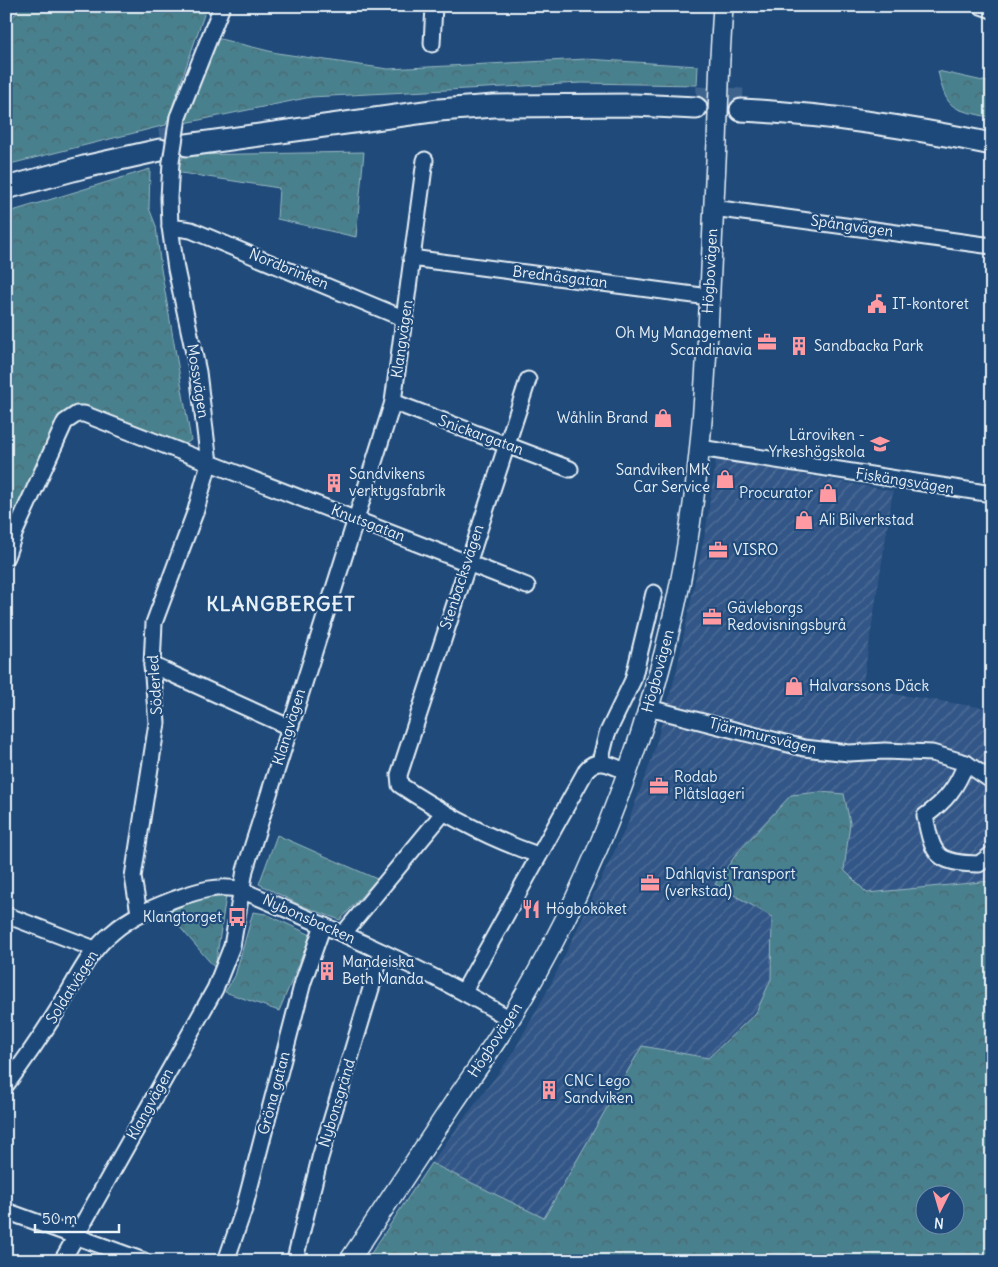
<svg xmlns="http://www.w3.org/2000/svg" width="998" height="1267" font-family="Delius,sans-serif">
<defs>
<pattern id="industrial-furrows" width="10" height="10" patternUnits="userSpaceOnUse" patternTransform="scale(1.25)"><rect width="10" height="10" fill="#335787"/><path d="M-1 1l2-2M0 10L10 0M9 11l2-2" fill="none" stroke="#517099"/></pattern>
<pattern id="forest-crowns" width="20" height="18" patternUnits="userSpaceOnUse" patternTransform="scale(1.25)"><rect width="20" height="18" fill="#4a808d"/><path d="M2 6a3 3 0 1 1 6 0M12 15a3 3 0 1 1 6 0" fill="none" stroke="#48676f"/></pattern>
</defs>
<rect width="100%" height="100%" fill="#1f4a7a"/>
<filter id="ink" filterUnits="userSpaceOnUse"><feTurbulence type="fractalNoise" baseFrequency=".02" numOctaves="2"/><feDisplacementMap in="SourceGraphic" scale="10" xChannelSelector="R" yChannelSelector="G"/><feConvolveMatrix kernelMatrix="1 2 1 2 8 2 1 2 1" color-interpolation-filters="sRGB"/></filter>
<g filter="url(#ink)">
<path fill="url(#industrial-furrows)" d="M716,459L893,491L862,689L992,709V881L867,893L844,870L850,823L791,795L771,819V979L756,1013L708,1058L642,1046L544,1218L431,1163L511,1056L550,986L627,825L651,761L676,673L706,528Z"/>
<g fill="url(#forest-crowns)" stroke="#99b8c2" fill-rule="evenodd">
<path d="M18,6H207L166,125L6,165V20L17,13Z"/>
<path d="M216,38L277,53L388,69L587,59L698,66L697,85L582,83L311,97L185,123Z"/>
<path d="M938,71L992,83V118C953,108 947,113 938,71Z"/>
<path d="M364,152L356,237L277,219L279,188L175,172L184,155Z"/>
<path d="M150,169L149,208L156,226L161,269L191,440L180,448L78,408L67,410L57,424L6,532V213Z"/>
<path d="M820,792L844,794L850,823L844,870L867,893L992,881V1261H366L431,1163L544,1218L642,1046L708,1058L756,1013L771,979L772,917L715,884L738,852L791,795ZM926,1194H956V1224H926Z"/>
<path d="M277,835L377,879L340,920L300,905L259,884Z"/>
<path d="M226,896L215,968L166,911L209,897Z"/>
<path d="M253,912L266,914L311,935L279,1011L225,992L235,976Z"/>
</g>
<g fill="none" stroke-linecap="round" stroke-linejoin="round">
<g stroke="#3d638d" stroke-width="21" stroke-dasharray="21 11" stroke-linecap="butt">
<path d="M696,97L743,99"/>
<path d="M160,139L187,134"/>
</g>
<g stroke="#e8f1f8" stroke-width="19">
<g id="minor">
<path d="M981,6L992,10"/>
<path d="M432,44L434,6"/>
<path d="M178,117L222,6"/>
<path d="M713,208L992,246"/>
<path d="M170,227L191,230L405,319"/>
<path d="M411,258L709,297"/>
<path d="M528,380L399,775L400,785C442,813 490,839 538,855"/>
<path d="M393,402L570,469"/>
<path d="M700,448L992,494"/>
<path d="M6,557L15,532L65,422L77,414H84L527,586"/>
<path d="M152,665L289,727"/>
<path d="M649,708L804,748L849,753L885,751L932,753L966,763L992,781"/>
<path d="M600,762L607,734L633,680L654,593"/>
<path d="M966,763C957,787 946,801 925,816C933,856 936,863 979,864L992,854"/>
<path d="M139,913L133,877L157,723L152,665L154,623L196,510L209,463L198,372L176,269L170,227L169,198L171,162"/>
<path d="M6,915L95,949"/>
<path d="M343,934L444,812"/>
<path d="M464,991L587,769C598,756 615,767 627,772"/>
<path d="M6,1085C26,1059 44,1032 62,1003C77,979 89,951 112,933C131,916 152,908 175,899C197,891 219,884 241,890C333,929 425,968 510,1019"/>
<path d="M6,1211L144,1261"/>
<path d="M296,1255L320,1158L382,952"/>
<path d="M62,1261L215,989L232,946L245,870L393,402L425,160"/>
<path d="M226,1261L244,1209L303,982L323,925"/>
</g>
</g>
<g stroke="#e8f1f8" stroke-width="22">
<g id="major">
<path d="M720,57L723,6"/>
<path d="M349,1261C384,1209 418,1156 453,1104C472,1076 492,1048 510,1019C586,895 642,754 674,612C709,458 708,299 717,143"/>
</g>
</g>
<g stroke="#e8f1f8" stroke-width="25">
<g id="highway">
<path d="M741,110C826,114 909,127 992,144"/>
<path d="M187,145L439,110L494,106L634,105L696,108"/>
<path d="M6,188L84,167L160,150"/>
</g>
</g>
<use href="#minor" stroke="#1f4a7a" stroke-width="15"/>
<use href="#major" stroke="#1f4a7a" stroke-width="19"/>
<use href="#highway" stroke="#1f4a7a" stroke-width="21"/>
<g stroke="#e8f1f8" stroke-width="19" stroke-linecap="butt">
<path id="minor-bridge" d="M171,162L178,117"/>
</g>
<g stroke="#e8f1f8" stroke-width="22" stroke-linecap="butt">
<path id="major-bridge" d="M717,143L720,57"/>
</g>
<use href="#minor-bridge" stroke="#1f4a7a" stroke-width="15"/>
<use href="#major-bridge" stroke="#1f4a7a" stroke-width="19"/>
</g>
</g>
<defs>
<g id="civic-bare" transform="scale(1.5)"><path d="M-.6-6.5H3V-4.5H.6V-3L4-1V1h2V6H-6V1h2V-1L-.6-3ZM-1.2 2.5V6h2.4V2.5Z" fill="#ff9aa2" stroke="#1f4a7a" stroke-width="2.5" paint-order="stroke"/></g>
<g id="office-bare" transform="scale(1.5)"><path d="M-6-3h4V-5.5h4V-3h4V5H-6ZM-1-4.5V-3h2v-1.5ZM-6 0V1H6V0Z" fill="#ff9aa2" stroke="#1f4a7a" stroke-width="2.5" paint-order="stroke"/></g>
<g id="building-bare" transform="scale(1.5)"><path d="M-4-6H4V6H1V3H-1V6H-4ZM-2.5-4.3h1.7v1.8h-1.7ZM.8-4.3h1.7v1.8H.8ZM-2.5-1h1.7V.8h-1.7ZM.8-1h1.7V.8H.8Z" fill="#ff9aa2" stroke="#1f4a7a" stroke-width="2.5" paint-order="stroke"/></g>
<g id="shop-bare" transform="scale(1.5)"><path d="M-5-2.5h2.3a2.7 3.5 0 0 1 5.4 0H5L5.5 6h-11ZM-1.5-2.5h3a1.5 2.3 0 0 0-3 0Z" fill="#ff9aa2" stroke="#1f4a7a" stroke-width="2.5" paint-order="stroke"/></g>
<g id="school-bare" transform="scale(1.5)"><path d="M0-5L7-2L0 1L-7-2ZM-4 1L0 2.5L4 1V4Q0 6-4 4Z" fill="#ff9aa2" stroke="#1f4a7a" stroke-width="2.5" paint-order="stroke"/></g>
<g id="restaurant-bare" transform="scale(1.5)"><path d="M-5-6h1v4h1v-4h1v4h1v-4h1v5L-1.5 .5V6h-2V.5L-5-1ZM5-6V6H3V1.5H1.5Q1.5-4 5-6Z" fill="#ff9aa2" stroke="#1f4a7a" stroke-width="2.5" paint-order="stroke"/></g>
<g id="bus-bare" transform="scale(1.5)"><path d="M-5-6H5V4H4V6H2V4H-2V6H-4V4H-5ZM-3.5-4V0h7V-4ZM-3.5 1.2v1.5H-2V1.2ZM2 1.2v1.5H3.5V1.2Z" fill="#ff9aa2" stroke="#1f4a7a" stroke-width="2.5" paint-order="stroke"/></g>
</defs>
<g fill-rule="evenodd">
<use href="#civic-bare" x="877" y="304"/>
<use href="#office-bare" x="767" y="342"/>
<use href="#building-bare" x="799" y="346"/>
<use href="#shop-bare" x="663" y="418"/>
<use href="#school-bare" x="880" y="444"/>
<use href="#shop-bare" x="725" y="479"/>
<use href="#building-bare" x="334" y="483"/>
<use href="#shop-bare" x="828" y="493"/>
<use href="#shop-bare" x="804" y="520"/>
<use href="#office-bare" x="718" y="550"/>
<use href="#office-bare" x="712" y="617"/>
<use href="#shop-bare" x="794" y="686"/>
<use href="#office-bare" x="659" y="786"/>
<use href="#office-bare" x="650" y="883"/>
<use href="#restaurant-bare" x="531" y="909"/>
<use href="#bus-bare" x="237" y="917"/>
<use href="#building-bare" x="327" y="971"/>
<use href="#building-bare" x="549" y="1090"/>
</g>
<g text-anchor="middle" stroke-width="4.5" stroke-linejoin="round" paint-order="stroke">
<g font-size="15" fill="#e8f1f8" stroke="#1f4a7a">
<text transform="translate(852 226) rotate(8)" y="5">Spångvägen</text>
<text transform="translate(289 269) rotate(22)" y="5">Nordbrinken</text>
<text transform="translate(710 271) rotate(-87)" y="5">Högbovägen</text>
<text transform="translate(560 277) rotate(7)" y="5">Brednäsgatan</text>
<text transform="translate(402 339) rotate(-82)" y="5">Klangvägen</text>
<text transform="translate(198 381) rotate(81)" y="5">Mossvägen</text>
<text transform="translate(481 435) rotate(20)" y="5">Snickargatan</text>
<text transform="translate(905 481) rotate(9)" y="5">Fiskängsvägen</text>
<text transform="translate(368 523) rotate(21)" y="5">Knutsgatan</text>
<text transform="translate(462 577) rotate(-72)" y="5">Stenbacksvägen</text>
<text transform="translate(658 671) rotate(-75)" y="5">Högbovägen</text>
<text transform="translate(155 685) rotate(-94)" y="5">Söderled</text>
<text transform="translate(289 727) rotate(-73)" y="5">Klangvägen</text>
<text transform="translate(763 736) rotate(14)" y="5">Tjärnmursvägen</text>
<text transform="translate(309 919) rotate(24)" y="5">Nybonsbacken</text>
<text transform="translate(72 987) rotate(-58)" y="5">Soldatvägen</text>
<text transform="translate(495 1040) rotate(-57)" y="5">Högbovägen</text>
<text transform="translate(274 1093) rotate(-75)" y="5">Gröna gatan</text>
<text transform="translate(337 1103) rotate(-73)" y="5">Nybonsgränd</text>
<text transform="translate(150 1104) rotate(-61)" y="5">Klangvägen</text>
</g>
<g font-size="15" fill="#e8f1f8" stroke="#1f4a7a" text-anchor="start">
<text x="892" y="309">IT-kontoret</text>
<text x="752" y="338" text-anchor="end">Oh My Management<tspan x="752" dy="17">Scandinavia</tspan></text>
<text x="814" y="351">Sandbacka Park</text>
<text x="648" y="423" text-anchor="end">Wåhlin Brand</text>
<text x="865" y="440" text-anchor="end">Läroviken -<tspan x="865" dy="17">Yrkeshögskola</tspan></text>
<text x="710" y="475" text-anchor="end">Sandviken MK<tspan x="710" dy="17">Car Service</tspan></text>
<text x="349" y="479">Sandvikens<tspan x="349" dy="17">verktygsfabrik</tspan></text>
<text x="813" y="498" text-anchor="end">Procurator</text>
<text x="819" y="525">Ali Bilverkstad</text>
<text x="733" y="555">VISRO</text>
<text x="727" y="613">Gävleborgs<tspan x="727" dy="17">Redovisningsbyrå</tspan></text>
<text x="809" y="691">Halvarssons Däck</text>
<text x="674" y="782">Rodab<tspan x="674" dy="17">Plåtslageri</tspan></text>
<text x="665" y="879">Dahlqvist Transport<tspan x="665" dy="17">(verkstad)</tspan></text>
<text x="546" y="914">Högboköket</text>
<text x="222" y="922" text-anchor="end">Klangtorget</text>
<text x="342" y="967">Mandeiska<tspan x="342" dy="17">Beth Manda</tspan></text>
<text x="564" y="1086">CNC Lego<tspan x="564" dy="17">Sandviken</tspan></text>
</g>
<g font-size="20" font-weight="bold" letter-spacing="1" fill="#e8f1f8" stroke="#1f4a7a">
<text x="281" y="611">KLANGBERGET</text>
</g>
</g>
<rect width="998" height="1267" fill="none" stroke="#1f4a7a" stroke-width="25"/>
<rect x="12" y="12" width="973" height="1242" fill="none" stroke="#e8f1f8" stroke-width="2" filter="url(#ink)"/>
<g transform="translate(940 1210) rotate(185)"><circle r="24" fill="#1f4a7a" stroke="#6f8dac"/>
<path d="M0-4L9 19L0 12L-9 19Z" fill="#ff9aa2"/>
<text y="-8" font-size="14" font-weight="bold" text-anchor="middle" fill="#e8f1f8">N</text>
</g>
<path d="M35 1224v8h84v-8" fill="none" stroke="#e8f1f8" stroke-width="2.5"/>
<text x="42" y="1224" font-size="15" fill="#e8f1f8" stroke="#1f4a7a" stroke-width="4" paint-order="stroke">50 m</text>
</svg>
